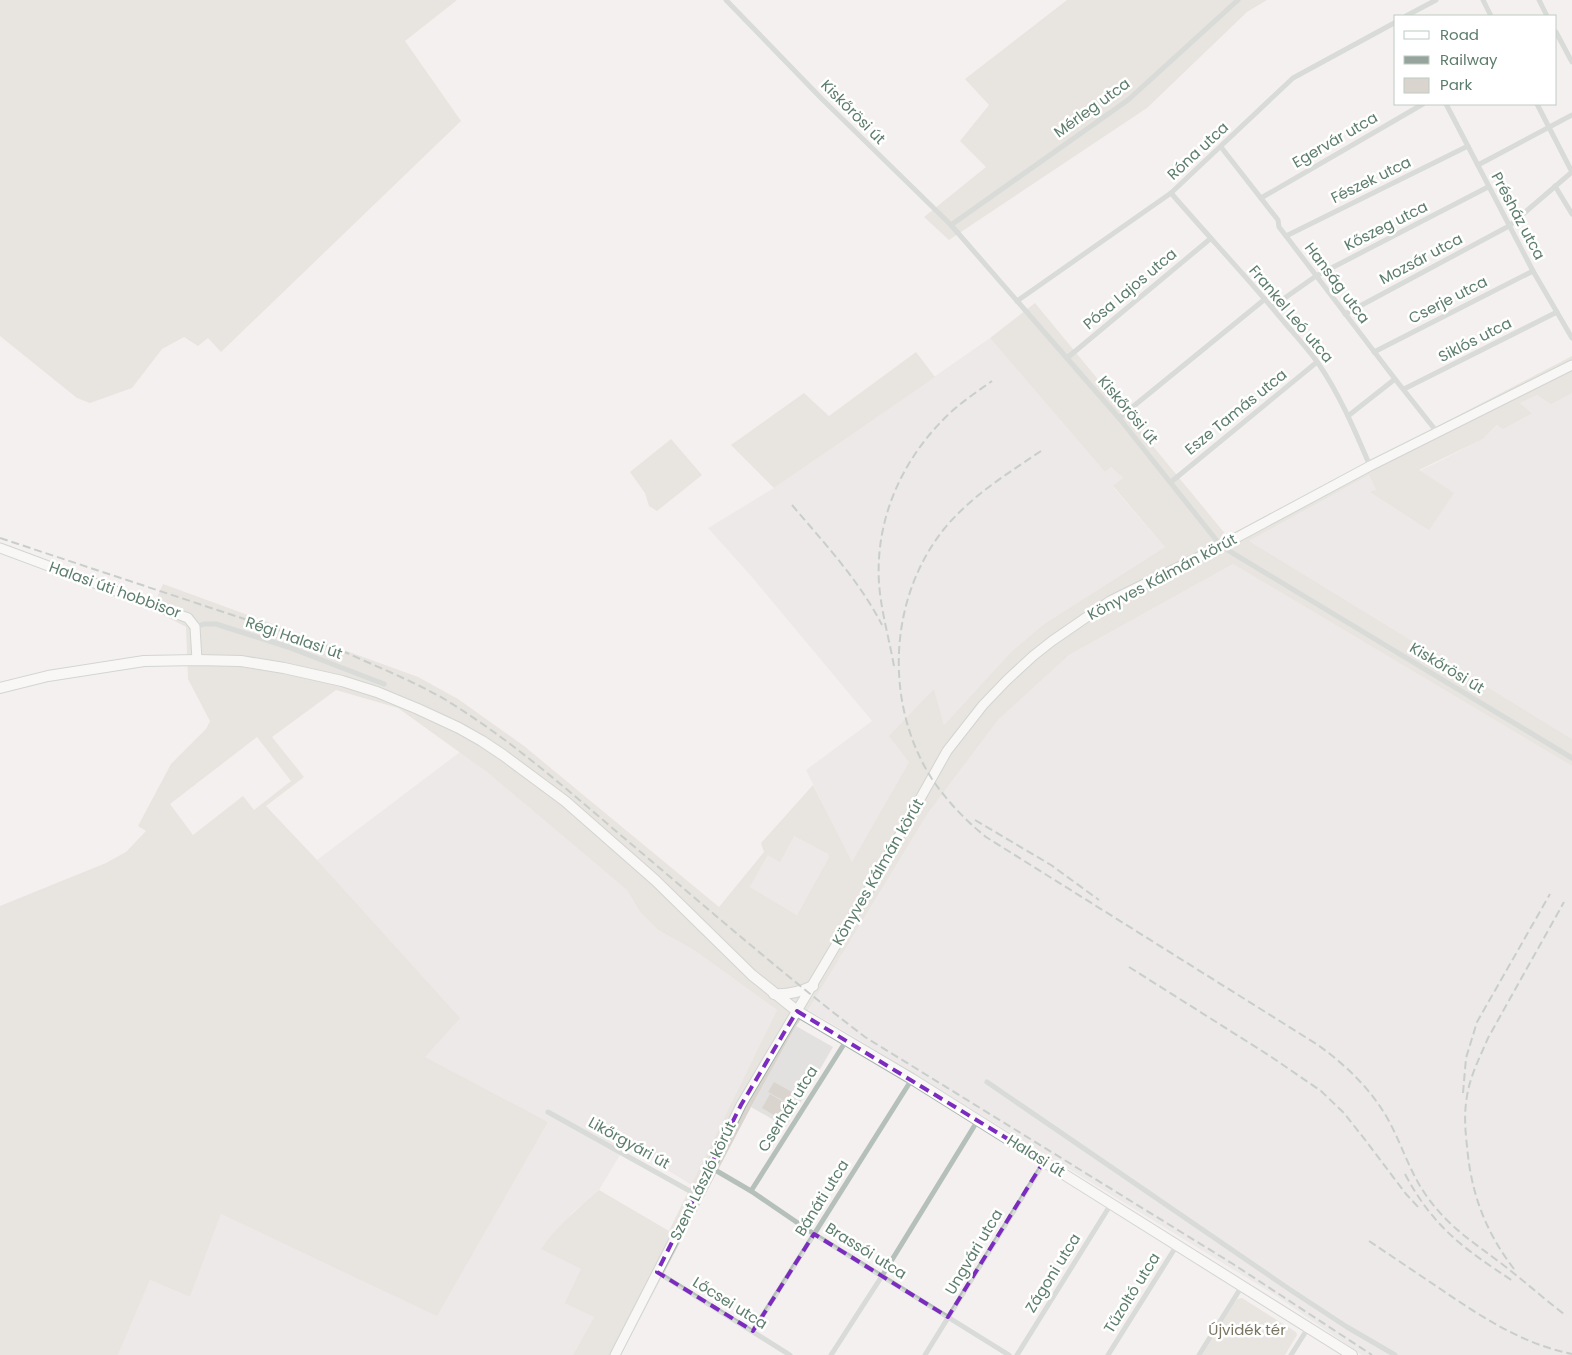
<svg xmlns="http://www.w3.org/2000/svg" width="1572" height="1355" font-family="Poppins,sans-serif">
<rect width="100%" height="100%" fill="#f4f0ef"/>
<g fill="#e2e1df">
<path d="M990,338L1105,472L1111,467L1123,478L1113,487L1165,547L1044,624L1012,651L944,725L934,689L909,762L852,863L806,770L872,721L751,576L708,528L774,488Z"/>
<path d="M1572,393V739L1249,541L1369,475L1376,490L1371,493L1434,464L1483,439L1498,425L1532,412L1519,403L1537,395L1551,403Z"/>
<path d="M1233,564L1572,766V1355H1362L1278,1297L851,1035L808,1010L928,813L998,720L1069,655Z"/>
<path d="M460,752L487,772L627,890L640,912L658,930L694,950L777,1010L692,1185L626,1145L599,1190L574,1211L549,1239L542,1249L581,1269L594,1317L573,1355H118L150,1280L190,1297L221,1214L437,1315L548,1122L424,1057L459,1018L317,860Z"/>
<path d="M794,836L828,854L829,857L797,915L750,887L768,855Z"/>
<path d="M796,1026L833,1047L786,1127L751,1107Z"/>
</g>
<g fill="#d9d5ce" fill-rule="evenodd">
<path d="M0,0H457L405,41L461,121L221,352L208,338L198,346L184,337L162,349L132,388L90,403L77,398L0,336Z"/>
<path d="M1067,0H1267L1247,12L1147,108L949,240L924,217L986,167L960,141L989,105L965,79Z"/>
<path d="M1035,303L1227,536L1572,356V393L1551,404L1537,395L1520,403L1532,413L1503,429L1497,425L1483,439L1419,470L1454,493L1429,530L1370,492L1376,490L1369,475L1249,541L1572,739V766L1233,564L1069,655L998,720L928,813L808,1010L796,1026L751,1107L621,1355H573L594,1317L565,1303L581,1269L541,1249C557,1226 578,1208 599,1190L669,1231L777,1010L694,950L658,930L640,912L627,890L487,772L398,708L336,690L272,737L304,777L266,806L317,860L460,1018L425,1057L548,1122L437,1316L221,1214L190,1297L150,1280L118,1355H0V906L106,863L126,852L146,831L138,826L171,764L206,729L210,721L188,679L186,627L152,609L163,584L418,677L458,699L524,746L719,907L764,852L761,843L813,785L852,862L909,762L889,736L934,689L944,725L1012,651L1044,624L1165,547L1113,486L1123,478L1111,467L1105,472L990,338ZM257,737L291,781L254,810L243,796L193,835L170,804ZM794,836L828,854L829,857L797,915L750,887L768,855L780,862Z"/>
<path d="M916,352L935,377L774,488L731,445L804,393L829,416Z"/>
<path d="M671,439L702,475L657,511L649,506L645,493L630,472Z"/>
<path d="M774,1082L792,1092L786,1102L768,1092Z"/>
<path d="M770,1094L790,1106L782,1120L762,1108Z"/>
<path d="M1242,1298L1296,1332L1297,1335L1285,1355H1202L1237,1299Z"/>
</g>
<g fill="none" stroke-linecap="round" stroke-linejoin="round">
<g stroke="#a7b5ae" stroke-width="11">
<g id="secondary">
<path d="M0,548L188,618L195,627L197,660"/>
<path d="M615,1355L697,1195L741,1105L867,893L947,751L983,705L1007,680L1033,656L1052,641L1110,601L1221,546L1370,466L1572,365"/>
</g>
</g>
<g stroke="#a9b4ae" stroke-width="12">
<g id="primary">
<path d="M0,688L48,676L144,661L197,660L241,661L284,668L342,681L377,692L418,709L459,728L482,741L503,755L565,801L655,880L752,975L797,1011L912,1079L1352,1355"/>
<path d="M774,994C788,995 800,992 813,986"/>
</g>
</g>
<g stroke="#b5c0ba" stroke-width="5">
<path d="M726,0L822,99L951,225L1119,418L1221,546L1572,758"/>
<path d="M1483,0L1491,16"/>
<path d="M1539,0L1547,16"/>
<path d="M1406,16L1436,0"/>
<path d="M1556,32L1572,62"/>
<path d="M1446,104L1533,271L1572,338"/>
<path d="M1537,104L1572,172"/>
<path d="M1221,147L1278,220L1279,227L1286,236L1395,379L1437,432"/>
<path d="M1478,165L1572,115"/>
<path d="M1555,186L1572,214"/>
<path d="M1171,193C1208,236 1248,278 1284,322C1296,336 1308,349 1318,363C1340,395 1355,431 1370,466"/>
<path d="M1261,198L1423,104"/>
<path d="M951,225L1128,100L1238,0"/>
<path d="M1286,236L1468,146"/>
<path d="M1017,301L1171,193L1293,78L1396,22"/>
<path d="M1272,307L1316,276L1488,187"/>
<path d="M1345,314L1509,226L1572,172"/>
<path d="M1374,352L1533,271"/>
<path d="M1067,358L1210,239"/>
<path d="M1404,389L1557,312"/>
<path d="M1348,416L1395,379"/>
<path d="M1119,418L1265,299"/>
<path d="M1171,482L1317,362"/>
<path d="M195,627L204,624H216L288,647L384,684"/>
<path d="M987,1082L1292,1291L1347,1327L1395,1355"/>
<path d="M548,1112L697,1195"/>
<path d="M710,1167L751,1191L814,1234L1009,1355"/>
<path d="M751,1191L846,1041"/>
<path d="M657,1272L790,1355"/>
<path d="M753,1331L912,1079"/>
<path d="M831,1355L882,1276L978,1120"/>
<path d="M925,1355L1044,1162"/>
<path d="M1017,1355L1111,1204"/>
<path d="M1108,1355L1177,1245"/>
<path d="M1199,1355L1242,1286"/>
<path d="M1291,1355L1308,1328"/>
</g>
<use href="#secondary" stroke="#fff" stroke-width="9"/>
<use href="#primary" stroke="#fff" stroke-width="10"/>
<g stroke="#95a59d" stroke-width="2" stroke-dasharray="8 4" stroke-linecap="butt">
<path d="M1041,451C1007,474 971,496 944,529C888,599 884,704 932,779C947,801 965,820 986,837L1318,1045C1347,1066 1373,1091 1390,1123C1403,1148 1411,1175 1428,1198C1450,1228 1473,1242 1502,1264C1523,1280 1543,1298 1564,1314"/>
<path d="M792,505C824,543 859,580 882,625"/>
<path d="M0,538L347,653C380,668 415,682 446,700C508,738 562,785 617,832C699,901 780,972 865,1037L1233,1264L1372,1355"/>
<path d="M894,666C889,638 881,611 879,583C875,518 903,457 950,413C963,401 978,391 992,381"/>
<path d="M975,820L1051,865L1099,900"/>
<path d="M1129,967L1270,1056L1321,1091L1344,1113L1366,1141L1406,1194L1420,1209"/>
<path d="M1463,1093L1466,1058L1477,1022L1550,894"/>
<path d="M1405,1174C1433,1227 1464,1249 1513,1281"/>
<path d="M1369,1241C1393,1257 1418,1274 1442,1290C1483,1318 1523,1344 1572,1354"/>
<path d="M1514,1269C1485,1231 1471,1193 1467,1146C1465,1129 1464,1113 1467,1096C1470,1076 1480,1057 1488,1038L1564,902"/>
</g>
</g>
<path d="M0 0H1572V1355H0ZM797,1011L1044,1161L948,1317L814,1234L753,1331L657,1272L741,1105Z" fill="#f4f0ef" fill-opacity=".55" fill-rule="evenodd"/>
<path fill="none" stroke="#7b2cbf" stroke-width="4" stroke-dasharray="10 6" stroke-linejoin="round" d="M797,1011L1044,1161L948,1317L814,1234L753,1331L657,1272L741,1105Z"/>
<g text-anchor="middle" stroke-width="5" stroke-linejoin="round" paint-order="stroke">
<g font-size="15" fill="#5d7d6c" stroke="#fff">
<text transform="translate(1092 108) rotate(-36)" y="5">Mérleg utca</text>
<text transform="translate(853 112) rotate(45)" y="5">Kiskőrösi út</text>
<text transform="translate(1335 140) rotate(-30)" y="5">Egervár utca</text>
<text transform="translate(1198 151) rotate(-43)" y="5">Róna utca</text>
<text transform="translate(1371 180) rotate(-26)" y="5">Fészek utca</text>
<text transform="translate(1518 216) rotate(62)" y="5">Présház utca</text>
<text transform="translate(1386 226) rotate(-27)" y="5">Kőszeg utca</text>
<text transform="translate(1421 259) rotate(-28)" y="5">Mozsár utca</text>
<text transform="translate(1337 283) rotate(53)" y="5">Hanság utca</text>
<text transform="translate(1130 289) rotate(-40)" y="5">Pósa Lajos utca</text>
<text transform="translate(1448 300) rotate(-27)" y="5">Cserje utca</text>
<text transform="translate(1291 314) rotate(50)" y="5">Frankel Leó utca</text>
<text transform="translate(1475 340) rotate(-27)" y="5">Siklós utca</text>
<text transform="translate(1128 410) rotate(50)" y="5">Kiskőrösi út</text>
<text transform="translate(1236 412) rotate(-39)" y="5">Esze Tamás utca</text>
<text transform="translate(1162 577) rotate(-28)" y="5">Könyves Kálmán körút</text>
<text transform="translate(115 590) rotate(20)" y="5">Halasi úti hobbisor</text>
<text transform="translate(294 638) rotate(19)" y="5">Régi Halasi út</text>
<text transform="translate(1447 668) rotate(31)" y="5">Kiskőrösi út</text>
<text transform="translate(878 872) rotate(-60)" y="5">Könyves Kálmán körút</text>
<text transform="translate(788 1109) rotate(-58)" y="5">Cserhát utca</text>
<text transform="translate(629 1143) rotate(29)" y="5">Likőrgyári út</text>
<text transform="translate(1036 1156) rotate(32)" y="5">Halasi út</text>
<text transform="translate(703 1181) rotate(-64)" y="5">Szent László körút</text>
<text transform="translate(822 1198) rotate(-58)" y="5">Bánáti utca</text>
<text transform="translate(866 1251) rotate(32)" y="5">Brassói utca</text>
<text transform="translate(974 1252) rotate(-59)" y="5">Ungvári utca</text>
<text transform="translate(1053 1273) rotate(-58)" y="5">Zágoni utca</text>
<text transform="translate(1132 1293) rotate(-58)" y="5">Tűzoltó utca</text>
<text transform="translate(730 1303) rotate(32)" y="5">Lőcsei utca</text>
</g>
<g font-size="15" fill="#7a7560" stroke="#fff">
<text x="1247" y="1335">Újvidék tér</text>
</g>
</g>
<rect x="1394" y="15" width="162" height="90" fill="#ffffff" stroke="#becbc4"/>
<rect x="1404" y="31" width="25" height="8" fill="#ffffff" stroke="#becbc4"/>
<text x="1440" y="40" font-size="15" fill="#5d7d6c">Road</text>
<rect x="1404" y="56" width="25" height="8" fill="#95a59d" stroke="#becbc4"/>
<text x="1440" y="65" font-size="15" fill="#5d7d6c">Railway</text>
<rect x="1404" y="78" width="25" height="15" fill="#d9d5ce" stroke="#becbc4"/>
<text x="1440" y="90" font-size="15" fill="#5d7d6c">Park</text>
</svg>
